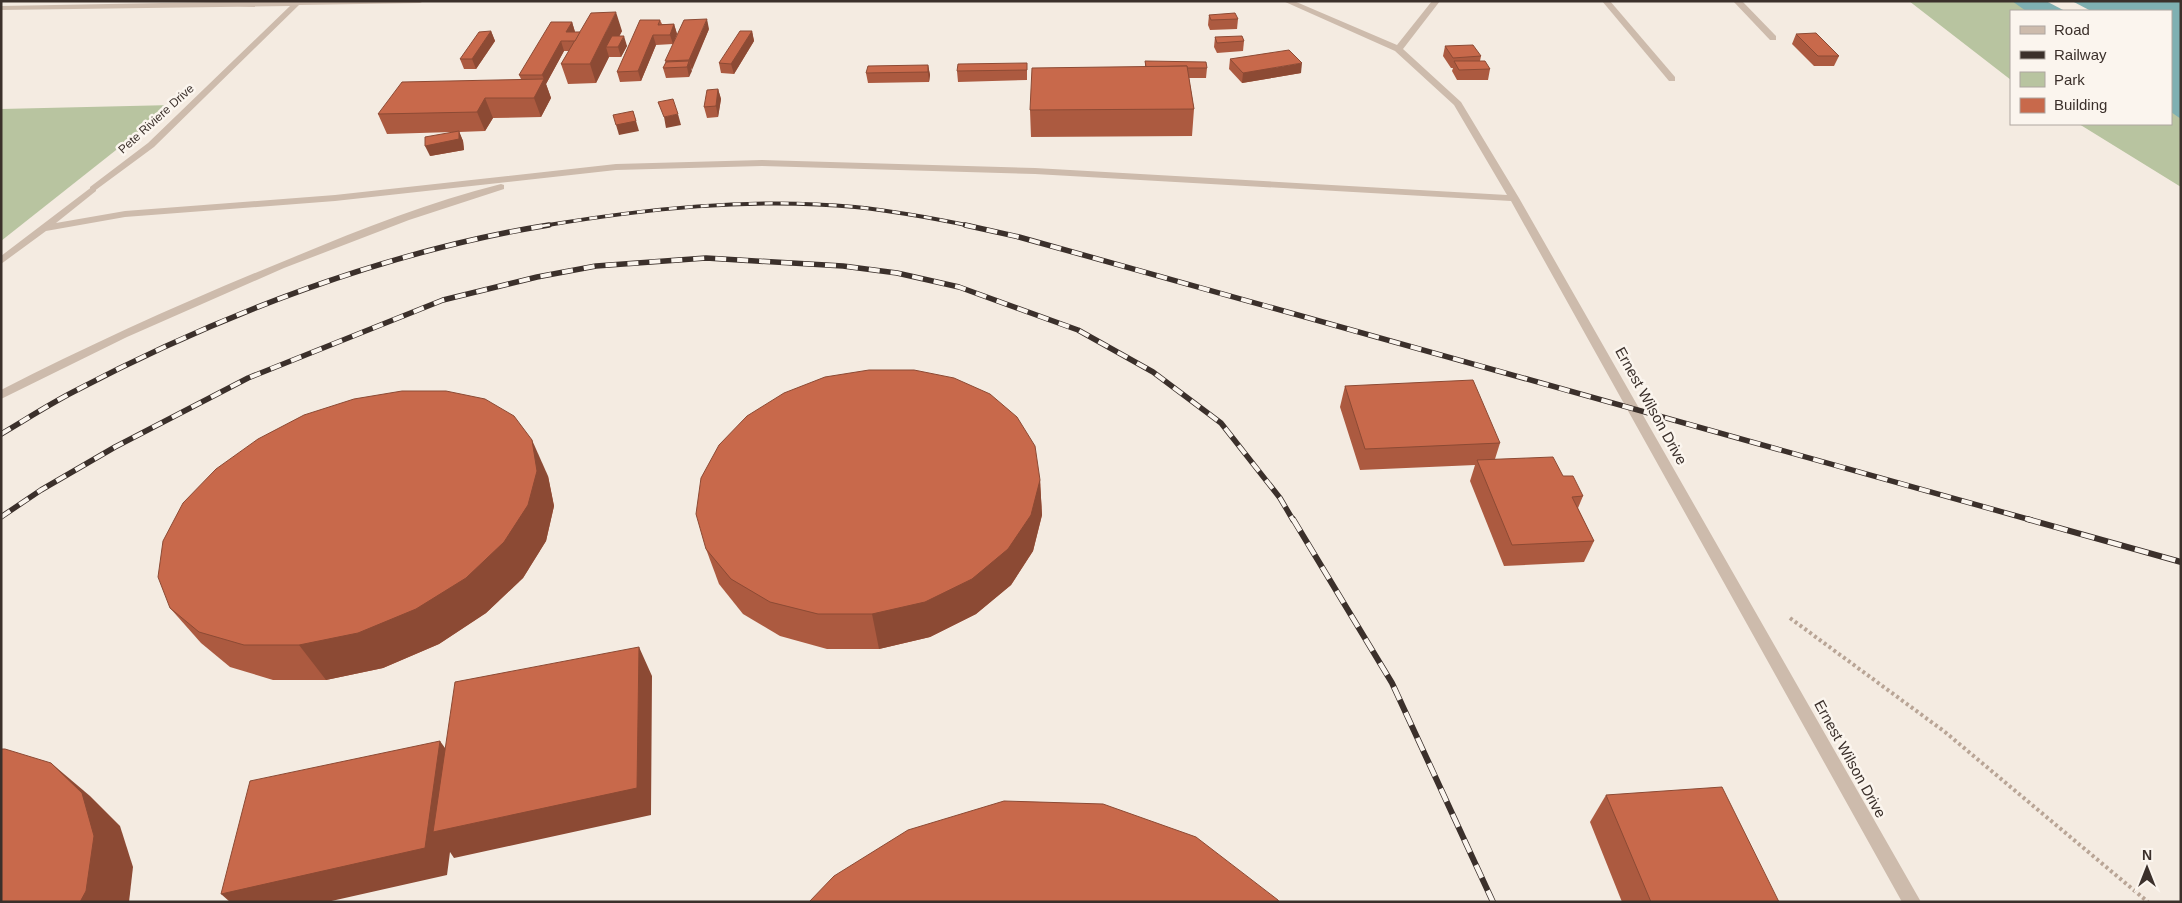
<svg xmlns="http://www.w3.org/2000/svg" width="2182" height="903" font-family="Helvetica,sans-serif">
<rect width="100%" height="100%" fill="#f4ebe1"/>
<g fill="#b8c4a0">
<path d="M1909,1H2069L2087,11H2011V80Z"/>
<path d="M2171,60L2181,66V187L2079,124H2171Z"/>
<path d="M173,105L1,241V109Z"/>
</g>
<path fill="#7fb0b2" d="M2012,1H2181V119L2171,112V11H2026Z"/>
<path fill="#f4ebe1" d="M2046,1H2072L2091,11H2065Z"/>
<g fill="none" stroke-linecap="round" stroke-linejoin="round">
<path stroke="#b9a596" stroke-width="4" stroke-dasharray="3 3" stroke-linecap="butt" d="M1790,618L1945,732L2148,902"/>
<g fill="#cdbbac" fill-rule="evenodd">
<path d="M1283,1H1294L1397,45L1432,1H1440L1403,49L1461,102L1519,198L1921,902H1902L1511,201L1035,174L762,166L616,170L335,201L125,217L46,231L1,264V256L93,186L96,187V191L56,223L125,211L335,195L616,164L762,160L1035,168L1507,195L1454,105L1395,51Z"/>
<path d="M1602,1H1610L1675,77V81H1669Z"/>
<path d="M1733,1H1742L1776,36V40H1770Z"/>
<path d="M501,184L504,185V189L409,220L284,268L127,337L1,399V390C97,341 195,297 294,257C361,229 430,202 501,184Z"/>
</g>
<path fill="#cdbbac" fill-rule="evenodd" d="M265,1H424L420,3L299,5L154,147L93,192L90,191V187L148,143L290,6L1,10V6Z"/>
<g stroke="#3b302b" stroke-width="4">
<path id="rail-far2" d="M542,226C644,209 751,197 855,207C894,211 932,218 971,226"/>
</g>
<g stroke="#3b302b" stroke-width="5.5">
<g id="rail-far1">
<path d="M965,225L1019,237L2031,520"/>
<path d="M1,434C25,420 48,405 73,392C219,315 386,251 549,225"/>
<path d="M1,517L41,490L115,447L248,378L443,300L537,277L596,266L706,258L843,266L897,273L959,287L1078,330L1153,372L1221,423L1280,498L1293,520"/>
</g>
</g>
<g stroke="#3b302b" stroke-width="6">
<g id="rail">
<path d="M1293,519L1392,683L1493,902"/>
<path d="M2027,519L2181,562"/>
</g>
</g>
<use href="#rail-far2" stroke="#fbf5ee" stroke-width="2.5" stroke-dasharray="8" stroke-linecap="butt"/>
<use href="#rail-far1" stroke="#fbf5ee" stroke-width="4" stroke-dasharray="11" stroke-linecap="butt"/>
<use href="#rail" stroke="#fbf5ee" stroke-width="4.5" stroke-dasharray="14" stroke-linecap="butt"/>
</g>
<g fill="#ac5a40">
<path d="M1209,15L1238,19L1237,29L1210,30L1208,25Z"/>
<path d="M660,20L662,24H674L677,34L673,44L656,45L641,81L620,82L617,72Z"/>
<path d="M572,22L575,32L622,31L619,36L627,46L621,57H609L596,83L568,84L561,64L569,51H564L546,84L551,98L541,117L493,118L485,131L459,132L463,141L464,150L430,156L452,132L387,134L378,114L521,79L519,75Z"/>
<path d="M709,29L691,70L689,77L666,78L663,68L666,62L665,61Z"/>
<path d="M491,31L495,41L476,69H464L460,59Z"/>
<path d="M752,31L754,41L734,74L721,73L719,63Z"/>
<path d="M1796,34L1839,56L1834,66H1814L1792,44Z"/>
<path d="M1215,37L1244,41L1243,51L1217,53L1214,47Z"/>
<path d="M1445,46L1481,56L1480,61L1490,69L1488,80H1457L1452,71L1453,68H1451L1443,56Z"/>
<path d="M1230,59L1301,73L1242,83L1229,69Z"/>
<path d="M1145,61L1207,68L1206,78H1189L1194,109L1192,136L1031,137L1030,110L1145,67Z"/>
<path d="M1027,63V80L958,82L957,71Z"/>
<path d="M928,65L930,75L929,82L868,83L866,73Z"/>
<path d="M718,89L721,99L718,117L707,118L704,107Z"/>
<path d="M1345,386L1500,443L1495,459L1563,476L1583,496L1578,508L1594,541L1584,562L1504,566L1470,481L1475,465L1360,470L1340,407Z"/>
<path d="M548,476L554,506L546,541L523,578L486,613L439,644L383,668L326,680H273L230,667L201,643L170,608Z"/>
<path d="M1040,480L1042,515L1033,551L1011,585L976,614L930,637L879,649H827L780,636L743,614L719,584L706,549Z"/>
<path d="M1606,795L1779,902H1622L1590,822Z"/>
</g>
<g fill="#8c4a34">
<path d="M616,12L622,31L614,47H606L609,57L596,83L590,64Z"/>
<path d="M707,19L709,29L692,70L689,60Z"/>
<path d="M572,22L575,32L569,42L566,32Z"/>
<path d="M674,24L677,34L673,44L670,35Z"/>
<path d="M491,31L495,41L476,69L472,59Z"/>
<path d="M752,31L754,41L734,74L731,64Z"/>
<path d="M653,35L656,45L641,81L638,71Z"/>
<path d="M624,36L627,46L621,57L618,47Z"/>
<path d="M561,41L564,51L546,84L551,98L541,117L534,98L544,79L542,75Z"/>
<path d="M689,61L692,71L689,77L687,67Z"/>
<path d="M1302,63L1301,73L1242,83L1243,73Z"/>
<path d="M928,65L930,75L929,82L928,72Z"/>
<path d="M718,89L721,99L718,117L716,106Z"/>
<path d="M485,98L493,118L485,131L477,112Z"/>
<path d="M633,111L639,131L619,135L616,125Z"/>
<path d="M678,114L681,125L666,128L664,117Z"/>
<path d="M459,131L463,141L464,150L430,156L425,146Z"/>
<path d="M532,440L548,476L554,506L546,541L523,578L486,613L439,644L383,668L326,680L299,645Z"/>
<path d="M1040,480L1042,515L1033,551L1011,585L976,614L930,637L879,649L872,614Z"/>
<path d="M639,647L652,676L651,815L454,858L450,852L447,875L327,902H230L221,894L440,741L460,769Z"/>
<path d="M51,763L90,796L120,826L133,867L129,902H80Z"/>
</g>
<g fill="#c8694b" stroke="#8c4a34">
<path d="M616,12L590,64H561L591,13Z"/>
<path d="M1235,13L1238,19L1211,20L1209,15Z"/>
<path d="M707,19L689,60L665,61L684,20Z"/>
<path d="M640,20H660L658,25L674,24L670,35H653L638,71L617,72Z"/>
<path d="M551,22H572L566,32H580L575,41H561L542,75H519Z"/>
<path d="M491,31L472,59H460L479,32Z"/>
<path d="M740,31H752L731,64L719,63Z"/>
<path d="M1816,33L1839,56H1818L1796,34Z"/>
<path d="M612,36H624L618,47H606Z"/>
<path d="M1242,36L1244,41L1217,43L1215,37Z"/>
<path d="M1473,45L1481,56L1453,58L1445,46Z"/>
<path d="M1289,50L1302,63L1243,73L1230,59Z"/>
<path d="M689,61L687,67L663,68L666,62Z"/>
<path d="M1145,61L1206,62L1207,68H1187V66L1146,67Z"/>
<path d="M1454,61H1485L1490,69L1459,70Z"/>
<path d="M1027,63V70L957,71L958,64Z"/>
<path d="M928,65V72L866,73L868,66Z"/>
<path d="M1187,66L1194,109L1030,110L1032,68Z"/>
<path d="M544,79L534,98H485L477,112L378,114L402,82Z"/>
<path d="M718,89L716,106L704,107L707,90Z"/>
<path d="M673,99L678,114L664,117L658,102Z"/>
<path d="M633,111L636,121L616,125L613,115Z"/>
<path d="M459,131V139L425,146V137Z"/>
<path d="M869,370H914L954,378L990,394L1017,417L1035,446L1040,480L1031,515L1008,549L972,579L925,602L872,614H818L770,602L731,579L706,549L696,514L701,478L719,445L747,416L784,393L825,377Z"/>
<path d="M1473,380L1500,443L1365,449L1345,386Z"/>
<path d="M402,391H446L485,399L514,416L532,440L537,471L528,505L504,542L466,578L416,609L358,633L299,645H244L199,632L170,608L158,577L163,541L183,503L216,469L258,439L304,415L354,399Z"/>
<path d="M1553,457L1563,476H1573L1583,496L1572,497L1594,541L1512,545L1477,460Z"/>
<path d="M639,647L637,788L433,832L455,682Z"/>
<path d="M440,741L425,848L221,894L250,781Z"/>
<path d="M1,749H5L51,763L82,793L94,836L86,891L80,902H1Z"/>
<path d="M1722,787L1779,902H1651L1606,795Z"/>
<path d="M1004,801L1103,804L1196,837L1278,900L1279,902H809L834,876L908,830Z"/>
</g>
<g text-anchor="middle" stroke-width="5" stroke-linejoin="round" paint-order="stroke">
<g font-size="12" fill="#3b302b" stroke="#fbf5ee">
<text transform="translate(156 119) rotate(-42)" y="4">Pete Riviere Drive</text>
</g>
<g font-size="15" fill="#3b302b" stroke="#fbf5ee">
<text transform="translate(1651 406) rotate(61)" y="5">Ernest Wilson Drive</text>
<text transform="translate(1850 759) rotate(61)" y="5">Ernest Wilson Drive</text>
</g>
</g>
<rect width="2182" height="903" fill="none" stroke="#3b302b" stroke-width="5"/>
<rect x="2010" y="10" width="162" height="115" fill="#fbf5ee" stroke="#aea6a0"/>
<rect x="2020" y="26" width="25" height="8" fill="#cdbbac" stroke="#aea6a0"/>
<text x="2054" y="35" font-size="15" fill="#3b302b">Road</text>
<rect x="2020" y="51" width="25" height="8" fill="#3b302b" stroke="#aea6a0"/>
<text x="2054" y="60" font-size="15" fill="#3b302b">Railway</text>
<rect x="2020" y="72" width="25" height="15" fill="#b8c4a0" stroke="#aea6a0"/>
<text x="2054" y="85" font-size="15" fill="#3b302b">Park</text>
<rect x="2020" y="98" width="25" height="15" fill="#c8694b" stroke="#aea6a0"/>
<text x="2054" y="110" font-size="15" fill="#3b302b">Building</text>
<g transform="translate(2147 868)" stroke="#fbf5ee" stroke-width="4" paint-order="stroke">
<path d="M0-4L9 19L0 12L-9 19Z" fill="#3b302b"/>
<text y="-8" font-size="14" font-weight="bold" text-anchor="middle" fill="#3b302b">N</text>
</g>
</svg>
